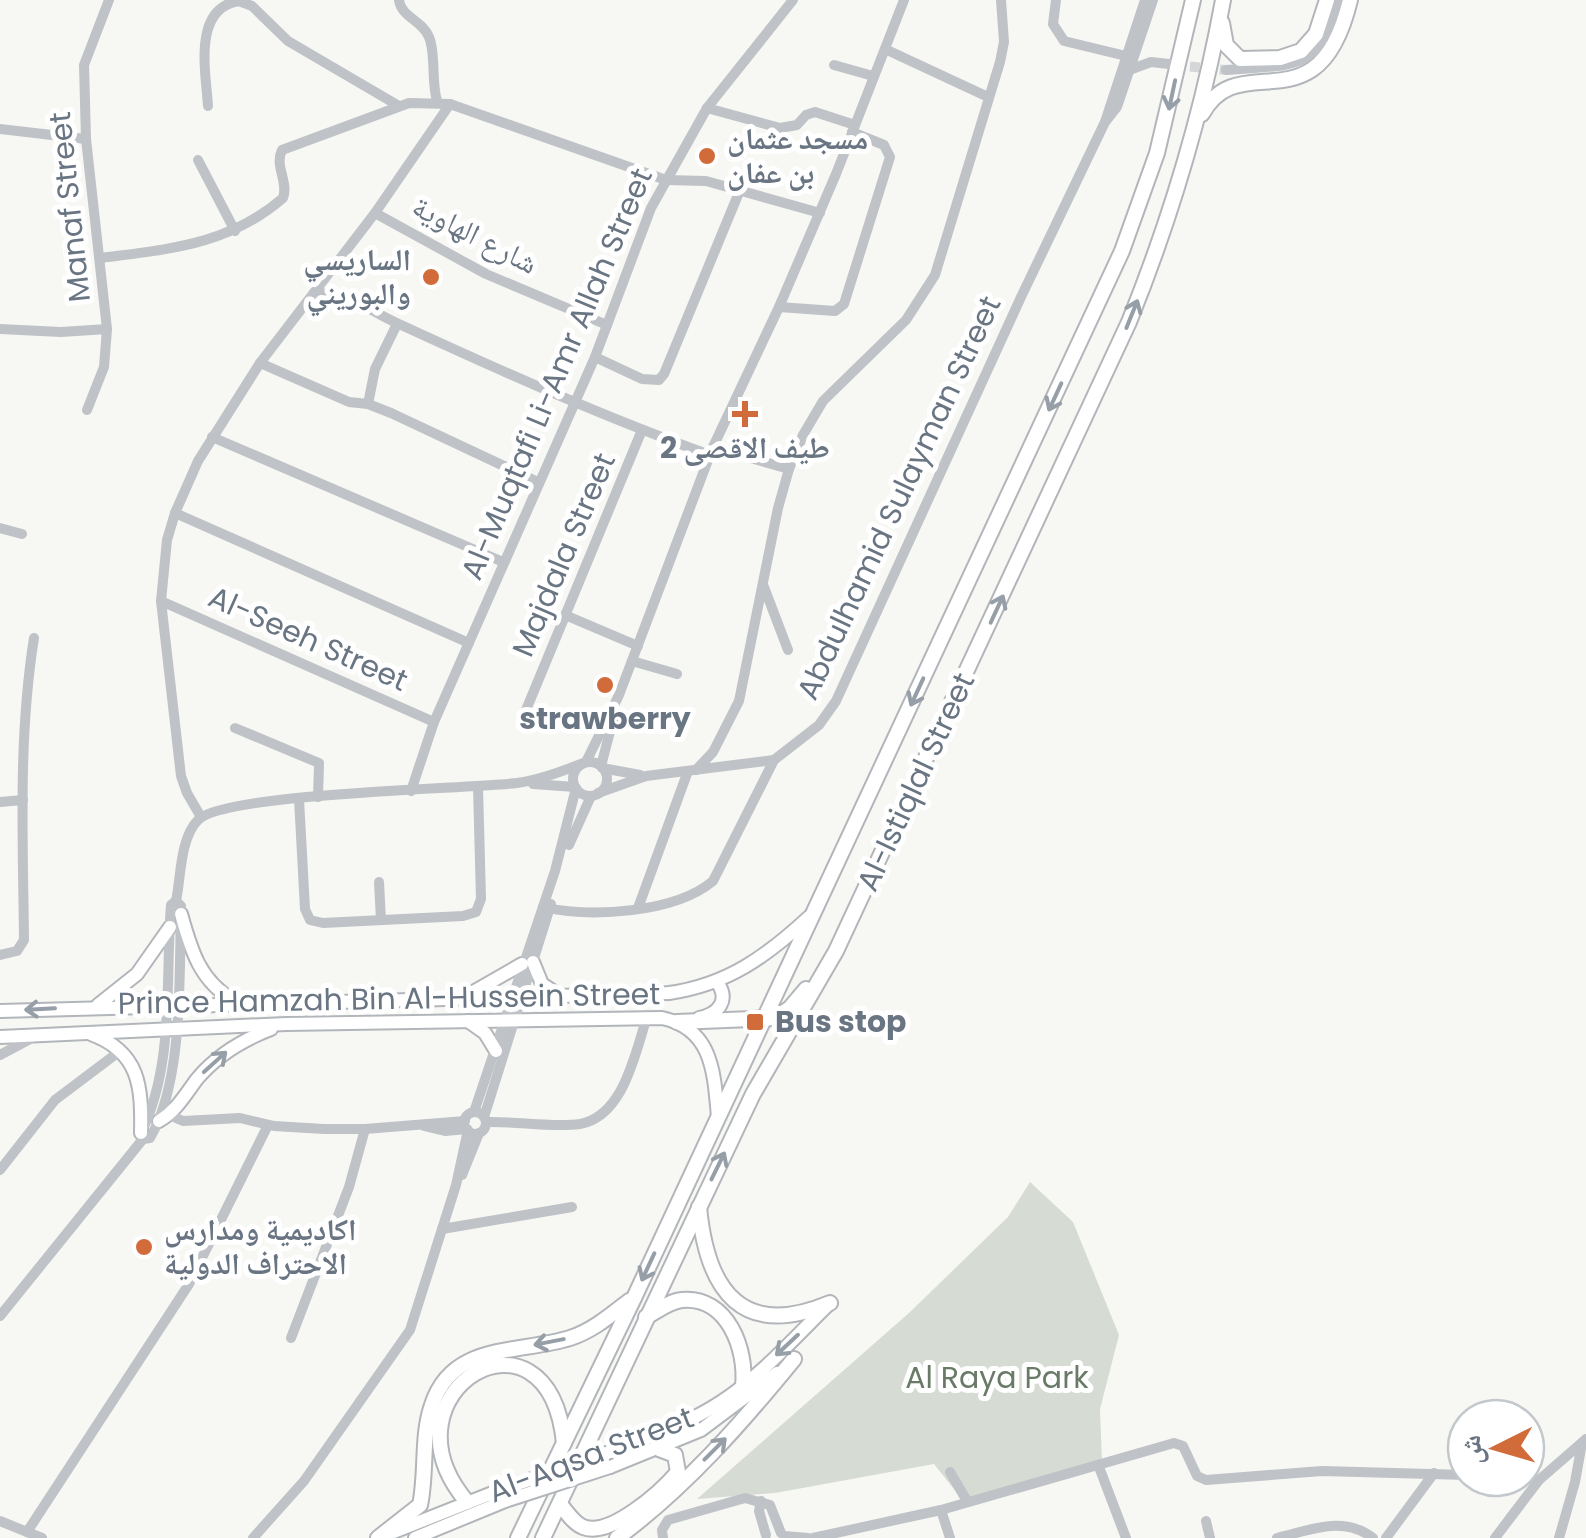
<svg xmlns="http://www.w3.org/2000/svg" width="1586" height="1538" font-family="Poppins,'Noto Naskh Arabic',sans-serif">
<rect width="100%" height="100%" fill="#f7f7f4"/>
<path fill="#d6dbd4" d="M1030,1182L1073,1222L1119,1335L1100,1409L1102,1464L965,1503L934,1464L775,1493L697,1499L909,1313L1008,1217Z"/>
<g fill="none" stroke-linecap="round" stroke-linejoin="round">
<path stroke="#d4d6d8" stroke-width="10" stroke-dasharray="10 5" stroke-linecap="butt" d="M1175,65L1226,70"/>
<g stroke="#b2b6ba" stroke-width="16">
<g id="major">
<path d="M181,914C191,950 200,982 235,1001"/>
<path d="M533,962L542,984L559,995"/>
<path d="M468,995L522,964"/>
<path d="M98,1005L137,974L170,927"/>
<path d="M0,1011L669,993C727,985 767,956 809,917"/>
<path d="M699,1018C719,1014 730,1000 717,982"/>
<path d="M468,1021L485,1033L496,1051"/>
<path d="M91,1034C140,1052 142,1087 141,1133"/>
<path d="M0,1037L286,1024L662,1018C713,1029 714,1073 718,1117"/>
<path d="M159,1121C177,1110 185,1095 197,1079C217,1055 242,1040 271,1029"/>
<path d="M607,1453C646,1438 686,1425 721,1402C761,1376 795,1337 830,1303"/>
<path d="M610,1467L701,1430L777,1373"/>
<path d="M386,1535L500,1490"/>
<path d="M415,1538L505,1501"/>
</g>
</g>
<g stroke="#b2b5b9" stroke-width="18">
<g id="highway">
<path d="M1222,23L1226,45L1240,59L1280,58L1301,51L1316,34L1327,0"/>
<path d="M1202,114C1240,44 1318,133 1350,0"/>
<path d="M677,1022L776,1018L790,1008L806,989"/>
<path d="M699,1207C707,1291 742,1340 830,1303"/>
<path d="M646,1317C657,1311 670,1301 682,1300C728,1296 747,1350 743,1386"/>
<path d="M467,1502C374,1392 548,1289 564,1443"/>
<path d="M560,1504C567,1512 573,1523 583,1527C610,1538 661,1492 678,1472L675,1455L659,1449"/>
<path d="M378,1538L420,1505C427,1473 421,1436 432,1405C452,1342 519,1354 570,1338C592,1331 611,1315 629,1301"/>
<path d="M518,1538L634,1298L1122,251L1157,153L1193,0"/>
<path d="M543,1538L753,1094L836,951L1129,322C1171,218 1203,110 1223,0"/>
<path d="M617,1538C685,1488 741,1424 794,1359"/>
</g>
</g>
<g stroke="#bfc2c6" stroke-width="10">
<path d="M399,0C401,17 422,20 429,37C436,53 431,80 437,101"/>
<path d="M1056,0L1053,24L1064,41L1126,56"/>
<path d="M885,49L988,97"/>
<path d="M834,65L873,76"/>
<path d="M1132,69L1151,62L1169,64"/>
<path d="M1226,70C1292,64 1320,74 1339,0"/>
<path d="M208,106C206,73 192,8 239,1L252,6L288,41L399,106"/>
<path d="M707,108L780,128L797,125L806,115L815,112L855,125"/>
<path d="M1106,121L1117,107L1153,0"/>
<path d="M0,129L86,139"/>
<path d="M198,160L235,231"/>
<path d="M375,213L486,274L607,325"/>
<path d="M101,258C169,249 229,245 283,198C289,182 274,166 282,150L409,103L450,104L666,180L706,181L820,213"/>
<path d="M314,293C352,293 367,310 399,324C501,371 604,417 710,455"/>
<path d="M779,307L835,311L844,304L890,157L884,145L852,132"/>
<path d="M0,329L61,332L107,329"/>
<path d="M595,357L642,379L659,380L664,374L740,190"/>
<path d="M260,363L349,402L368,404L391,413L538,482"/>
<path d="M368,404L375,369L397,324"/>
<path d="M87,410L104,367L107,329L86,139L84,65L109,0"/>
<path d="M212,437L503,562"/>
<path d="M713,447L789,469"/>
<path d="M175,513L469,643"/>
<path d="M0,528L22,534"/>
<path d="M764,587L788,650"/>
<path d="M161,601L434,722"/>
<path d="M565,615L638,646"/>
<path d="M632,661L677,674"/>
<path d="M526,710L642,430"/>
<path d="M235,728L319,763L318,797"/>
<path d="M586,762L619,695L713,447L779,307L836,174L904,0"/>
<circle cx="590" cy="779" r="17"/>
<path d="M601,766L613,720"/>
<path d="M602,768L640,775"/>
<path d="M696,770L713,752L739,701L778,508L789,469L803,435L823,401L906,320L935,275L1000,62L1004,42L1001,0"/>
<path d="M533,784L575,787"/>
<path d="M411,791L434,722L595,357L651,208L707,108L793,0"/>
<path d="M598,793L646,776L774,760"/>
<path d="M299,799L305,909L310,920L323,923L463,916L476,912L481,899L478,787"/>
<path d="M0,802L23,800"/>
<path d="M201,817L187,793L181,776L161,601L167,540L175,513L198,461L260,363L375,213L450,104"/>
<path d="M569,845L591,796"/>
<path d="M379,882L381,920"/>
<path d="M543,907C591,918 675,913 713,881L774,760L819,725L836,701L1021,297L1105,122L1145,0"/>
<path d="M638,908L688,771"/>
<path d="M0,955L17,951L24,940C23,839 18,738 34,638"/>
<path d="M0,1055L30,1039"/>
<path d="M474,1112L555,871L576,788"/>
<circle cx="475" cy="1123" r="11"/>
<path d="M169,1115L183,1121L240,1118L274,1126L324,1129H365L465,1121"/>
<path d="M484,1117L551,904"/>
<path d="M486,1122C516,1121 552,1128 580,1124C624,1116 635,1053 647,1017"/>
<path d="M424,1126L445,1131L467,1129"/>
<path d="M143,1139L141,1133C175,1064 165,980 171,905L176,901C181,877 180,838 198,820C223,793 465,789 517,783C540,780 562,771 584,763"/>
<path d="M0,1170L55,1100L120,1051"/>
<path d="M462,1175L479,1133"/>
<path d="M442,1229L572,1207"/>
<path d="M0,1316L143,1139L150,1138C184,1080 179,973 181,906L176,901"/>
<path d="M291,1338L349,1187L365,1129"/>
<path d="M1099,1467L1126,1538"/>
<path d="M950,1472L967,1501"/>
<path d="M1506,1478L1539,1480"/>
<path d="M761,1501L759,1511L766,1535"/>
<path d="M941,1510L950,1538"/>
<path d="M0,1521L42,1538"/>
<path d="M1206,1521L1210,1538"/>
<path d="M27,1532L189,1284L268,1125"/>
<path d="M784,1536L808,1538"/>
<path d="M253,1538L304,1481L410,1330L456,1185L468,1130"/>
<path d="M663,1538L662,1530L668,1520L745,1498L770,1505L781,1533"/>
<path d="M813,1538L941,1510L1174,1443L1183,1446L1197,1476L1206,1480L1322,1471L1466,1475"/>
<path d="M1277,1538C1311,1530 1343,1515 1373,1538"/>
<path d="M1386,1538L1434,1473"/>
<path d="M1495,1538L1539,1480L1586,1439"/>
<path d="M1559,1538L1575,1482L1582,1443"/>
</g>
<use href="#major" stroke="#fff" stroke-width="12"/>
<use href="#highway" stroke="#fff" stroke-width="14"/>
<g stroke="#b2b6ba" stroke-width="16" stroke-linecap="butt">
<g id="major-bridge">
<path d="M500,1490L607,1453"/>
<path d="M505,1501L610,1467"/>
</g>
</g>
<use href="#major-bridge" stroke="#fff" stroke-width="12"/>
</g>
<defs><path id="oneway-shaft" d="M-6 0H5M1.5-3L5.5 0L1.5 3" fill="none" stroke-width="1.6" stroke-linecap="round" stroke-linejoin="round" transform="scale(2.5)"/></defs>
<g stroke="#969ea8">
<use href="#oneway-shaft" transform="translate(1172 95) rotate(102)"/>
<use href="#oneway-shaft" transform="translate(1132 314) rotate(-68)"/>
<use href="#oneway-shaft" transform="translate(1055 397) rotate(115)"/>
<use href="#oneway-shaft" transform="translate(997 609) rotate(-65)"/>
<use href="#oneway-shaft" transform="translate(917 692) rotate(115)"/>
<use href="#oneway-shaft" transform="translate(40 1009) rotate(177)"/>
<use href="#oneway-shaft" transform="translate(215 1062) rotate(-42)"/>
<use href="#oneway-shaft" transform="translate(718 1166) rotate(-64)"/>
<use href="#oneway-shaft" transform="translate(648 1267) rotate(115)"/>
<use href="#oneway-shaft" transform="translate(549 1342) rotate(169)"/>
<use href="#oneway-shaft" transform="translate(787 1345) rotate(137)"/>
<use href="#oneway-shaft" transform="translate(715 1449) rotate(-45)"/>
</g>
<g fill="#d16b3a" stroke="#fff" stroke-width="4">
<circle cx="707" cy="156" r="10"/>
<circle cx="431" cy="277" r="10"/>
<path d="M740 399h10v10h10v10h-10v10h-10v-10h-10v-10h10z"/>
<circle cx="605" cy="685" r="10"/>
<rect x="745" y="1012" width="20" height="20" rx="5"/>
<circle cx="144" cy="1247" r="10"/>
</g>
<g text-anchor="middle" stroke-width="10" stroke-linejoin="round" paint-order="stroke">
<g font-size="30" font-weight="bold" fill="#697582" stroke="#fff" text-anchor="start">
<text x="727" y="149">مسجد عثمان<tspan x="727" dy="34">بن عفان</tspan></text>
<text x="411" y="270" text-anchor="end">الساريسي<tspan x="411" dy="34">والبوريني</tspan></text>
<text x="745" y="458" text-anchor="middle">طيف الاقصى 2</text>
<text x="605" y="729" text-anchor="middle">strawberry</text>
<text x="775" y="1032">Bus stop</text>
<text x="164" y="1240">اكاديمية ومدارس<tspan x="164" dy="34">الاحتراف الدولية</tspan></text>
</g>
<g font-size="30" fill="#697582" stroke="#fff">
<text transform="translate(70 207) rotate(-96)" y="10">Manaf Street</text>
<text transform="translate(475 235) rotate(27)" y="10">شارع الهاوية</text>
<text transform="translate(557 374) rotate(-67)" y="10">Al-Muqtafi Li-Amr Allah Street</text>
<text transform="translate(899 498) rotate(-65)" y="10">Abdulhamid Sulayman Street</text>
<text transform="translate(564 555) rotate(-67)" y="10">Majdala Street</text>
<text transform="translate(308 639) rotate(24)" y="10">Al-Seeh Street</text>
<text transform="translate(916 782) rotate(-65)" y="10">Al-Istiqlal Street</text>
<text transform="translate(389 999) rotate(-1)" y="10">Prince Hamzah Bin Al-Hussein Street</text>
<text transform="translate(591 1455) rotate(-21)" y="10">Al-Aqsa Street</text>
</g>
<g font-size="30" fill="#697a67" stroke="#fff">
<text x="997" y="1388">Al Raya Park</text>
</g>
</g>
<g transform="translate(1496 1448) rotate(265)"><circle r="48" fill="#ffffff" stroke="#c3c8cd" stroke-width="2.5"/>
<path d="M0-8L18 38L0 25L-18 38Z" fill="#d16b3a"/>
<text y="-15" font-size="28" font-weight="bold" text-anchor="middle" fill="#697582">ش</text>
</g>
</svg>
